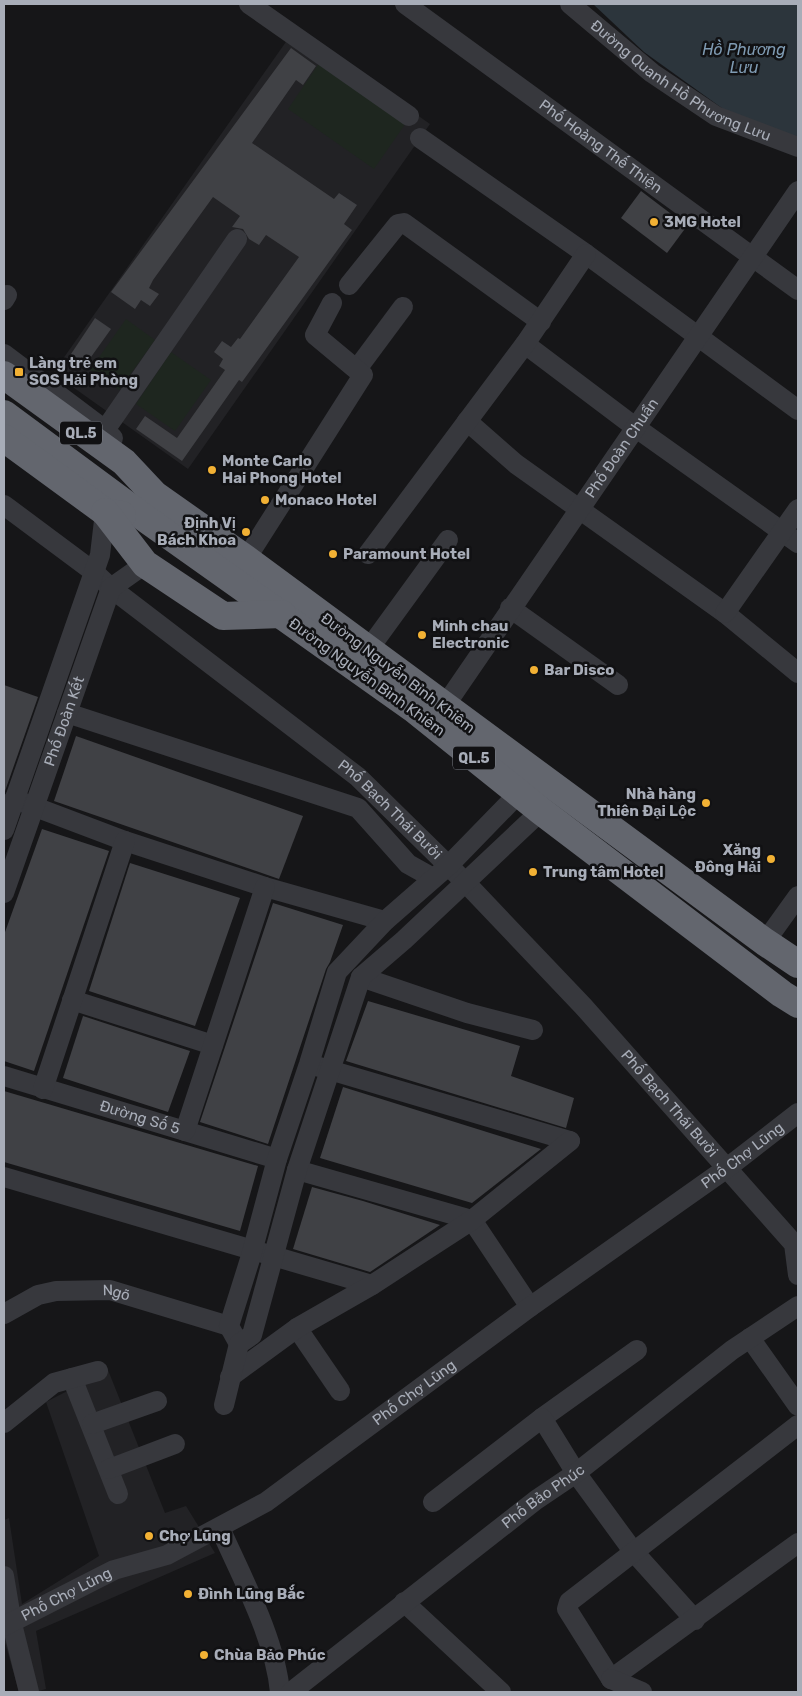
<svg xmlns="http://www.w3.org/2000/svg" width="802" height="1696" font-family="Rubik,sans-serif">
<rect width="100%" height="100%" fill="#161618"/>
<g fill="#222225">
<path d="M295,29L430,124L188,469L53,373Z"/>
<path d="M108,1370L165,1513L186,1506L215,1553L36,1631L46,1689L35,1692H19L4,1639V1520L9,1518L22,1604L99,1556L46,1402Z"/>
</g>
<g fill="#1e261f">
<path d="M322,59L408,120L374,169L288,109Z"/>
<path d="M126,319L155,340L119,390L90,370Z"/>
<path d="M171,352L211,380L175,431L136,404Z"/>
</g>
<path fill="#2c353c" d="M593,4H798V141L726,111L644,52Z"/>
<g fill="#404145">
<path d="M291,48L316,66L303,85L296,80L252,143L334,199L339,193L357,205L344,224L352,230L242,382L239,380L182,461L136,429L145,416L177,438L225,370L219,366L223,359L214,352L222,341L231,347L238,338L240,339L299,257L266,235L259,245L249,239L243,229L232,227L240,216L213,197L153,280L149,288L159,294L150,306L141,300L135,309L111,292Z"/>
<path d="M641,191L687,226L667,253L621,218Z"/>
<path d="M95,318L111,329L86,364L71,354Z"/>
<path d="M4,685L38,697L4,794Z"/>
<path d="M76,736L303,816L279,879L54,801Z"/>
<path d="M42,829L109,851L34,1071L4,1061V935Z"/>
<path d="M130,863L240,898L195,1026L89,991Z"/>
<path d="M273,903L343,925L330,962L326,969L268,1144L200,1122Z"/>
<path d="M368,1001L520,1046L511,1076L574,1098L566,1128L346,1061Z"/>
<path d="M83,1016L190,1051L168,1112L63,1078Z"/>
<path d="M343,1087L541,1149L472,1203L320,1158Z"/>
<path d="M4,1091L258,1166L240,1231L4,1162Z"/>
<path d="M312,1187L363,1201L440,1225L370,1272L293,1249Z"/>
</g>
<g fill="none" stroke-linecap="round" stroke-linejoin="round">
<g stroke="#37383d" stroke-width="20">
<path d="M249,4L409,116"/>
<path id="s1" d="M405,4L798,290"/>
<path id="s2" d="M570,4L652,73L716,116L798,147"/>
<path d="M420,138L586,254L798,410"/>
<path d="M349,285L398,224L404,223L541,322"/>
<path d="M4,300L7,295"/>
<path d="M525,344L635,427L798,543"/>
<path d="M4,354L105,430L113,438"/>
<path d="M357,369L403,307"/>
<path d="M467,421L516,464L725,613L798,673"/>
<path d="M105,430L237,239"/>
<path id="s3" d="M4,505L94,572L111,588L358,777L466,883L583,1006L794,1244L798,1275"/>
<path d="M368,554L525,344L586,254"/>
<path d="M246,559L363,375L315,335L332,303"/>
<path d="M510,608L618,685"/>
<path d="M725,613L798,509"/>
<path d="M368,650L448,540"/>
<path id="s4" d="M444,707L798,191"/>
<path d="M67,713L358,808L408,864L433,878"/>
<path d="M14,799L125,841L265,887L385,921"/>
<path d="M4,830L100,555L105,512"/>
<path id="s5" d="M4,893L111,588L145,564"/>
<path d="M765,942L798,896"/>
<path d="M361,977L467,1013L533,1030"/>
<path d="M72,1000L213,1045"/>
<path d="M316,1066L570,1141"/>
<path id="s6" d="M4,1076L277,1159"/>
<path d="M43,1089L125,841"/>
<path d="M185,1131L265,887"/>
<path d="M297,1170L472,1220L530,1307"/>
<path d="M4,1177L372,1285"/>
<path id="s7" d="M4,1314L38,1295L56,1291L110,1290L229,1326"/>
<path d="M297,1328L340,1391"/>
<path d="M750,1338L798,1406"/>
<path d="M239,1344L229,1326L251,1256L277,1159L309,1064L337,972L385,921L448,866L518,794"/>
<path d="M230,1377L297,1328L372,1285L472,1220L570,1141"/>
<path d="M72,1378L118,1494"/>
<path d="M224,1405L239,1344L252,1335L297,1170L361,977L404,940L541,811"/>
<path d="M542,1418L637,1350"/>
<path d="M4,1423L54,1383L98,1371"/>
<path d="M92,1424L157,1401"/>
<path d="M109,1469L175,1444"/>
<path d="M433,1502L542,1418L576,1473L633,1551L695,1620"/>
<path d="M220,1528C242,1578 275,1638 280,1692"/>
<path d="M4,1576L12,1624L29,1692"/>
<path d="M404,1602L501,1692"/>
<path id="s8" d="M4,1626L114,1570L167,1555L266,1502L530,1307L727,1168L798,1113"/>
<path d="M611,1679L567,1609L569,1602L798,1425"/>
<path d="M611,1679L798,1543"/>
<path d="M611,1679L642,1692"/>
<path id="s9" d="M291,1692L536,1500L576,1473L732,1350L798,1306"/>
</g>
<g stroke="#63666e" stroke-width="28">
<path d="M4,375L124,462L155,495L246,559L765,942L798,964"/>
<path d="M4,414L146,519L414,709L541,811L782,994L798,1004"/>
<path d="M4,438L105,512L122,515"/>
<path d="M105,512L145,564L223,616L282,614"/>
</g>
</g>
<g fill="#f2b134" stroke="#111113" stroke-width="2">
<circle cx="654" cy="222" r="5"/>
<rect x="14" y="367" width="10" height="10" rx="2.5"/>
<circle cx="212" cy="470" r="5"/>
<circle cx="265" cy="500" r="5"/>
<circle cx="246" cy="532" r="5"/>
<circle cx="333" cy="554" r="5"/>
<circle cx="422" cy="635" r="5"/>
<circle cx="534" cy="670" r="5"/>
<circle cx="706" cy="803" r="5"/>
<circle cx="771" cy="859" r="5"/>
<circle cx="533" cy="872" r="5"/>
<circle cx="149" cy="1536" r="5"/>
<circle cx="188" cy="1594" r="5"/>
<circle cx="204" cy="1655" r="5"/>
</g>
<g text-anchor="middle" stroke-width="5" stroke-linejoin="round" paint-order="stroke">
<g fill="#111113" stroke="#7b7e86" stroke-width="1">
<rect x="60" y="421.5" width="42" height="23" rx="4"/>
<rect x="453" y="746.5" width="42" height="23" rx="4"/>
</g>
<g font-size="14" font-weight="bold" fill="#a8adb8">
<text x="81" y="438">QL.5</text>
<text x="474" y="763">QL.5</text>
</g>
<g font-size="15" fill="#a8adb8" stroke="#111113">
<text dy="5" stroke="none"><textPath href="#s2" startOffset="136">Đường Quanh Hồ Phương Lưu</textPath></text>
<text dy="5" stroke="none"><textPath href="#s1" startOffset="242">Phố Hoàng Thế Thiện</textPath></text>
<text dy="5" stroke="none"><textPath href="#s4" startOffset="314">Phố Đoàn Chuẩn</textPath></text>
<text transform="translate(398 673) rotate(37)" y="5">Đường Nguyễn Bỉnh Khiêm</text>
<text transform="translate(367 677) rotate(36)" y="5">Đường Nguyễn Bình Khiêm</text>
<text dy="5" stroke="none"><textPath href="#s5" startOffset="182">Phố Đoàn Kết</textPath></text>
<text dy="5" stroke="none"><textPath href="#s3" startOffset="492">Phố Bạch Thái Bưởi</textPath></text>
<text dy="5" stroke="none"><textPath href="#s3" startOffset="898">Phố Bạch Thái Bưởi</textPath></text>
<text dy="5" stroke="none"><textPath href="#s6" startOffset="142">Đường Số 5</textPath></text>
<text dy="5" stroke="none"><textPath href="#s8" startOffset="880">Phố Chợ Lũng</textPath></text>
<text dy="5" stroke="none"><textPath href="#s7" startOffset="118">Ngõ</textPath></text>
<text dy="5" stroke="none"><textPath href="#s8" startOffset="475">Phố Chợ Lũng</textPath></text>
<text dy="5" stroke="none"><textPath href="#s9" startOffset="319">Phố Bảo Phúc</textPath></text>
<text dy="5" stroke="none"><textPath href="#s8" startOffset="70">Phố Chợ Lũng</textPath></text>
</g>
<g font-size="15" font-weight="bold" fill="#a8adb8" stroke="#111113" text-anchor="start">
<text x="664" y="227">3MG Hotel</text>
<text x="29" y="368">Làng trẻ em<tspan x="29" dy="17">SOS Hải Phòng</tspan></text>
<text x="222" y="466">Monte Carlo<tspan x="222" dy="17">Hai Phong Hotel</tspan></text>
<text x="275" y="505">Monaco Hotel</text>
<text x="236" y="528" text-anchor="end">Định Vị<tspan x="236" dy="17">Bách Khoa</tspan></text>
<text x="343" y="559">Paramount Hotel</text>
<text x="432" y="631">Minh chau<tspan x="432" dy="17">Electronic</tspan></text>
<text x="544" y="675">Bar Disco</text>
<text x="696" y="799" text-anchor="end">Nhà hàng<tspan x="696" dy="17">Thiên Đại Lộc</tspan></text>
<text x="761" y="855" text-anchor="end">Xăng<tspan x="761" dy="17">Đông Hải</tspan></text>
<text x="543" y="877">Trung tâm Hotel</text>
<text x="159" y="1541">Chợ Lũng</text>
<text x="198" y="1599">Đình Lũng Bắc</text>
<text x="214" y="1660">Chùa Bảo Phúc</text>
</g>
<g font-size="16" font-style="italic" fill="#7f9bb3" stroke="#111113">
<text x="744" y="55">Hồ Phương<tspan x="744" dy="18">Lưu</tspan></text>
</g>
</g>
<rect width="802" height="1696" fill="none" stroke="#a8adb8" stroke-width="10"/>
</svg>
